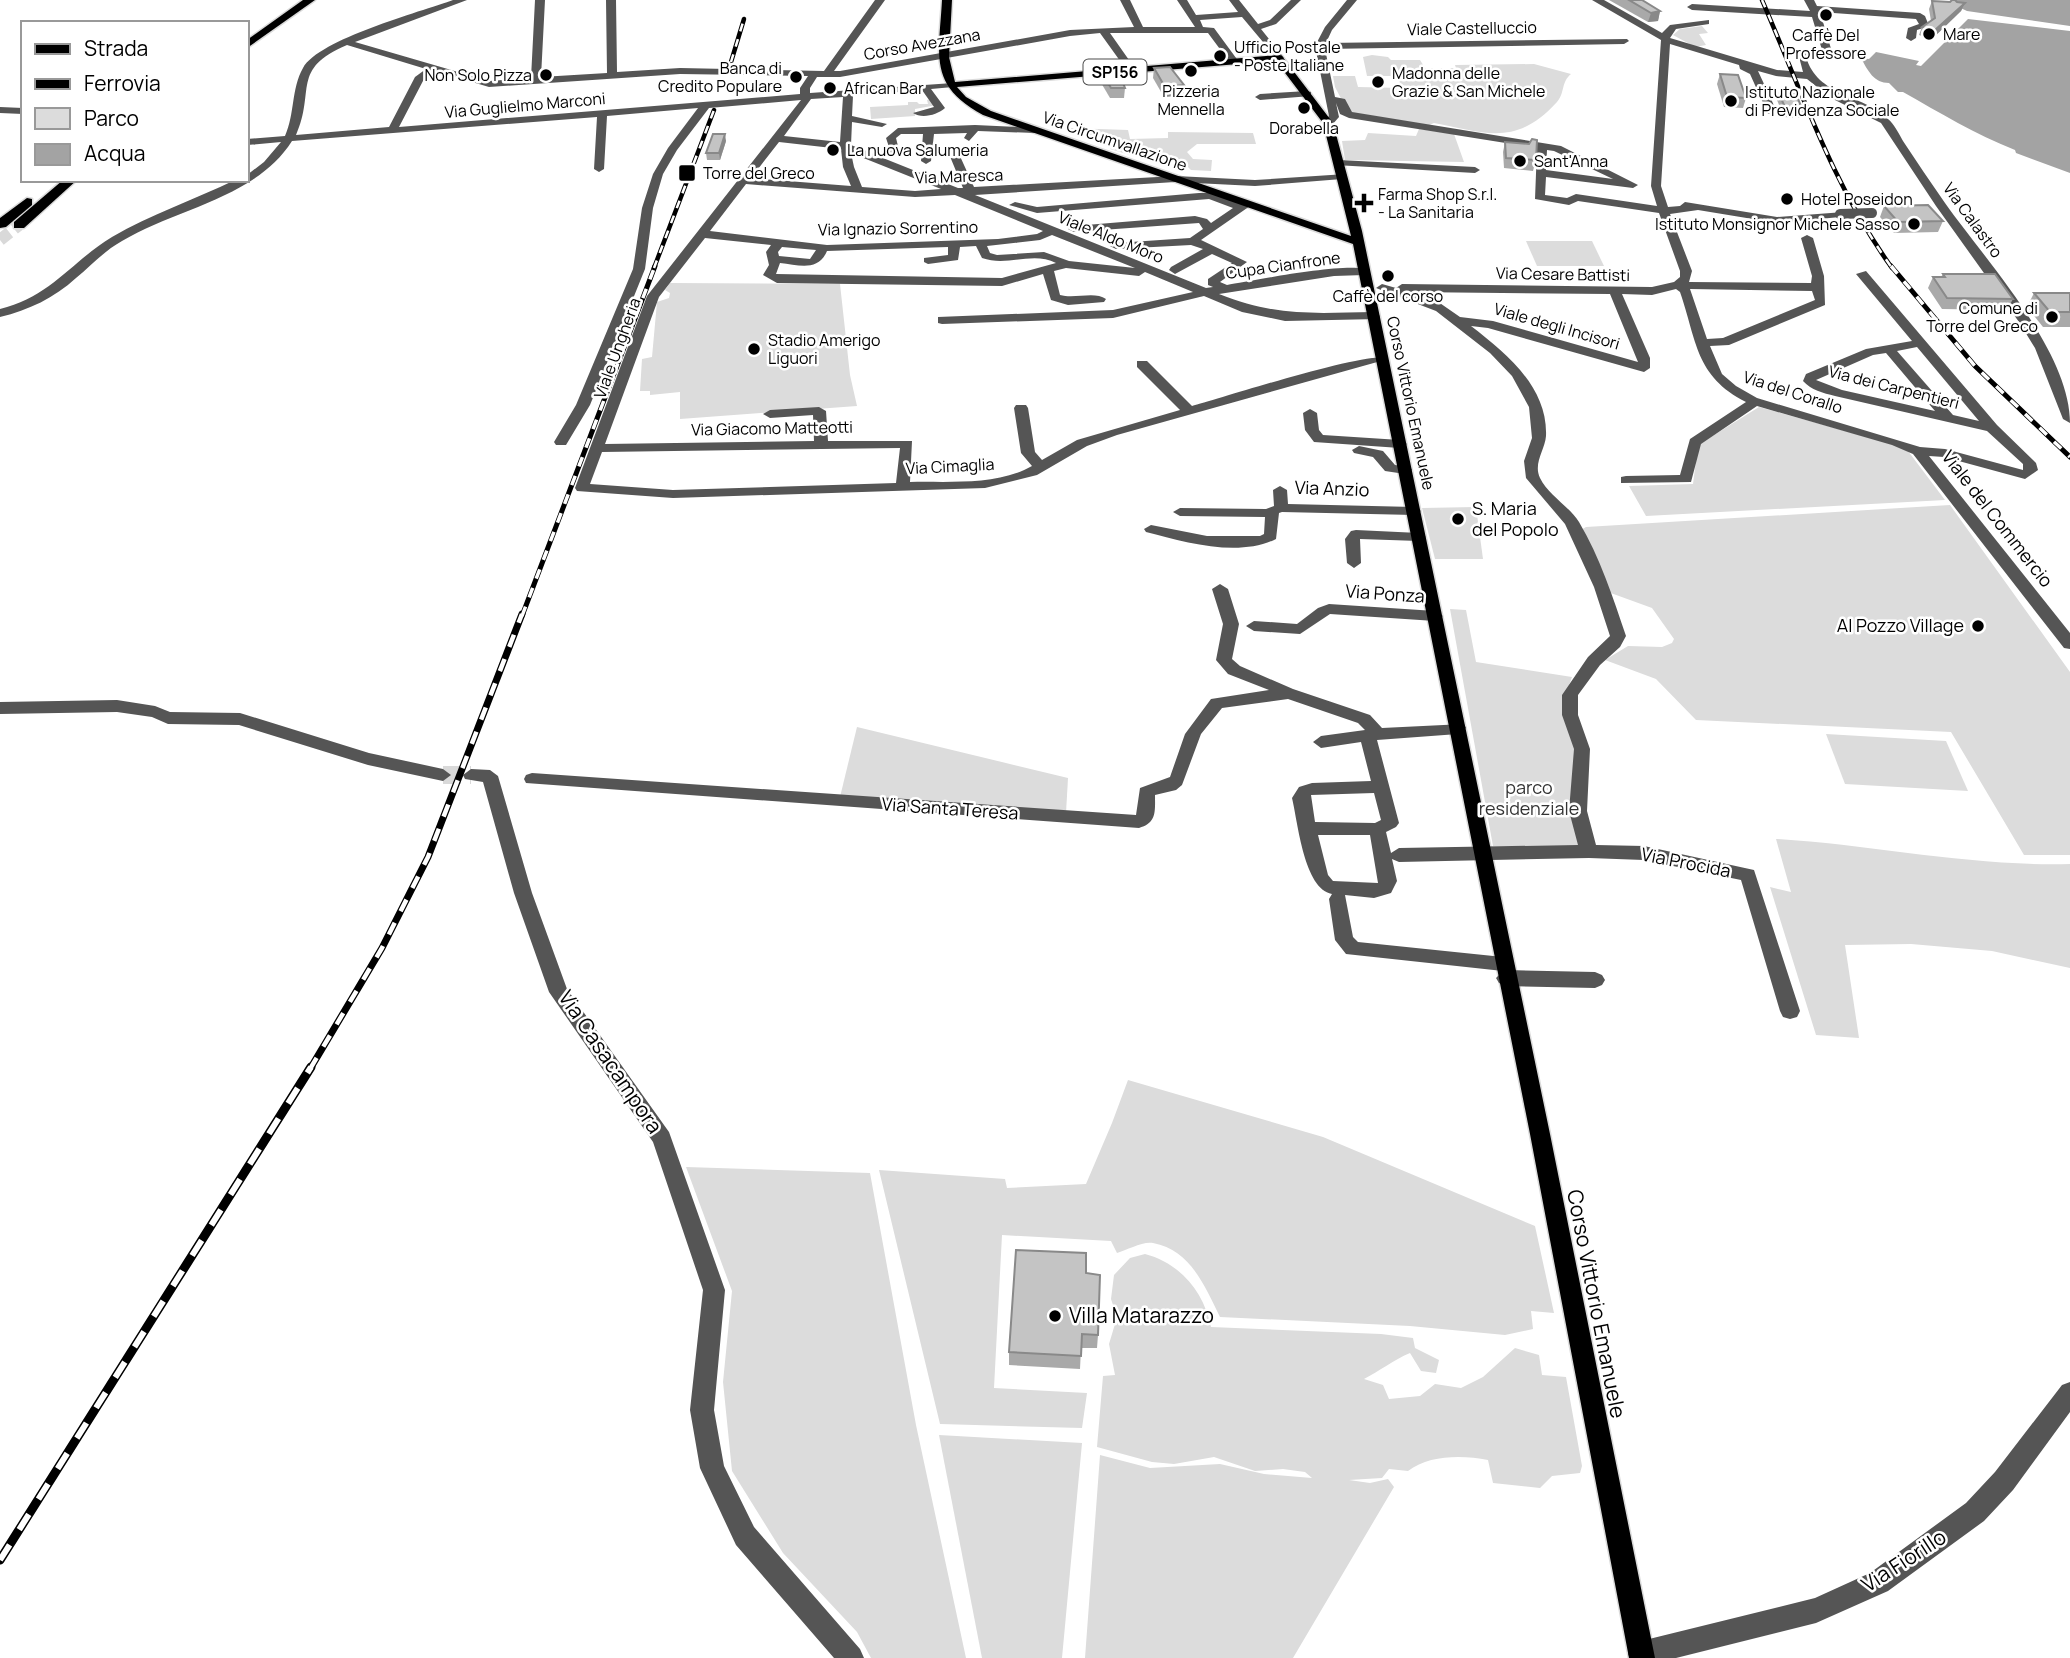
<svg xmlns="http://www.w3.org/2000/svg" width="2070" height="1658" font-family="Manrope,sans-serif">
<rect width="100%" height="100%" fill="#fff"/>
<g fill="#dcdcdc">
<path d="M1702,26L1708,33L1699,34L1706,45L1695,47L1673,35L1680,29Z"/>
<path d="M1372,55L1388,57L1391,60H1420L1425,68H1456L1455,65L1534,64L1571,74C1561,82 1565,93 1557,102C1516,147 1486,133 1434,123L1429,125L1348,112L1335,87L1333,76H1355L1358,87L1401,88L1398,76H1367L1363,57Z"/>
<path d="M930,99L937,105L915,109V116L871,119L870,107L908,105V102H917L919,104H928L927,100Z"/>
<path d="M1069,128L1128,130L1130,139L1168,138V132L1253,133L1256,144H1197L1187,152L1193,159L1212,160L1211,171L1191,170L1180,159L1174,163L1138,151L1130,155L1110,149L1116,145L1066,130Z"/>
<path d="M1419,129L1454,134L1464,162L1345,160L1342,141L1365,140L1368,133L1416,136Z"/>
<path d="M1526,241H1592L1604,266H1537Z"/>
<path d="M670,283L840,284L850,375L857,406L680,419V392L650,395V391H640L642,359L652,357L657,302L669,298L670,293L665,290Z"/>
<path d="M1759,407L1892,444L1908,451L1945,500L1646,516L1629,486L1693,484L1698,445Z"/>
<path d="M1950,505L2070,672V855H2024L1951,732L1696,720L1656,679L1605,660L1628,646L1662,647L1672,643L1674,639L1652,608L1608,592L1581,530L1586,527Z"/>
<path d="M1476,507L1483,559H1435L1422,508Z"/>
<path d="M1450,609L1466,610L1476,662L1572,677L1565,696L1579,747L1580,847L1493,846Z"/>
<path d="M857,727L1068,778L1066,813L840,797Z"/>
<path d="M1826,734L1946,741L1968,791L1845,784Z"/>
<path d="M1776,839C1874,845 1972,867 2070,864V968L1992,951L1911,944L1845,945L1859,1038L1816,1035L1770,887L1791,892Z"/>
<path d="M1128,1080L1323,1137L1535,1226L1554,1313L1531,1311L1533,1329L1505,1335L1410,1326L1220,1317C1205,1287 1191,1250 1153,1243C1143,1241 1127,1250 1117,1253L1111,1241L1002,1235L994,1388L1087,1393L1082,1428L940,1424L879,1170L1005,1179L1007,1188L1086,1184L1112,1123Z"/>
<path d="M686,1167L870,1173L916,1425L966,1658H871L857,1632L783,1553L732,1471L723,1382L732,1291Z"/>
<path d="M1145,1254C1180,1263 1204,1292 1211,1327L1381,1334L1413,1338L1415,1348L1439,1360L1436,1373L1421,1371L1410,1353C1393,1360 1380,1371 1364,1379L1383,1385L1389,1399L1420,1396L1435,1384L1461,1388L1483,1377L1515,1348L1539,1355L1542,1375L1566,1377L1582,1466L1580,1473L1552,1476L1540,1488L1493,1483L1488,1460C1462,1455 1429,1455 1408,1471L1389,1469L1382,1478L1349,1480L1370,1483L1388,1479L1394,1487L1293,1658H1085L1100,1455L1150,1468L1220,1464L1264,1474L1312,1478L1305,1472L1283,1469L1255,1471L1214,1457L1174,1464L1152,1462L1097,1447L1103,1376L1115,1375L1109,1344L1115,1324V1311L1111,1299L1114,1275L1130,1258Z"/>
<path d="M939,1435L1082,1443L1062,1658H982Z"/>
</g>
<g fill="#a3a3a3">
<path d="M1954,0H2070V26L1967,11L1952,4Z"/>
<path d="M1968,19L2070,31V173L2016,153L2015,150C1975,134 1940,113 1903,92H1898L1889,83C1874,83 1868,71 1861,58L1869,59L1876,52L1919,61L1916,65L1921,66Z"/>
</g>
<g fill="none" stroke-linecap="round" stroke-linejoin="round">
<path stroke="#d9d9d9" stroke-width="18" stroke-dasharray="18 9" stroke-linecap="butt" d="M443,775H471"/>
<path stroke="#d9d9d9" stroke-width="12" stroke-dasharray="12 6" stroke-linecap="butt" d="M0,240L19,225"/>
<g stroke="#dbdbdb" stroke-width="3">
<path id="major" d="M942,0H952L949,57L955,82L1279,55L1282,56L1333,123L1362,231L1550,1134L1655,1658H1629L1530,1134L1353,244L983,115C928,85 939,56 942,0ZM1276,61L1323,123L1351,236L991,111L966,97L957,87Z"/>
</g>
<g stroke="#dbdbdb" stroke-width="3">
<g id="highway">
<path d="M303,0H315L247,48V40Z"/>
<path d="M63,180H77L24,228H14V222Z"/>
<path d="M27,198L32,199V205L6,227L0,228V218Z"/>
</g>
</g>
<g fill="#555" fill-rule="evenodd">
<path d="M453,0H467L355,42L489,81L531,78L535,0H545L541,77L607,73L606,0H616L617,72L680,68L824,71L875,0H885L834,71H840L1070,30L1134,27L1120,0H1130L1143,27H1195L1177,0H1187L1196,15L1238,12L1229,0H1239L1258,24L1270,20L1291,0H1301L1276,24L1261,29L1284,58L1279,61L1242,17L1200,20L1203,27L1214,28L1239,62L1234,65L1231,64L1208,33H1110L1136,70L1131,73L1128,72L1100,33L1070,36L840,77H817L810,88V93L953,83V87L931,89L945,108C937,115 922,119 913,113L934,107L922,90L853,96L852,116L887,124L882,127L852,122L851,145L874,154L889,147L886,138L898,128L975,125L1039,128L1040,130L1035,133L978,131L969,141L964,138L967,133L934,134L931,161L926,164L921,161L923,134H901L896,138L899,150L883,158L958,188H963L949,154L954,151L959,154L974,187L1176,176L1255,180L1346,174L1347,176L1342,179L1255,186L1175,182L975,195L1206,288L1213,287L1208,285V279L1232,263L1212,254L1175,274L1169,270L1171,267L1203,249L1191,245L1116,249L1110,246L1116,243L1190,238L1203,229L1199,223L1074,232L1068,229L1074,226L1195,216L1207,219L1211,223L1233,208L1209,199L1037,213L1009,205L1015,202L1037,207L1199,193H1210L1240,203L1250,202V206L1201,240L1247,262L1220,282L1227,285C1251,281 1355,260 1370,271L1364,275L1334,276L1219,294C1277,317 1313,313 1374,312L1380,316L1378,319L1285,321L1242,312L1204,296L1113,318L942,324L938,323V317L1113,310L1193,292L1145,272L1139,276L1066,268L1054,271L1060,295C1075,299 1095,291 1106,299L1104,302L1068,305L1051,300L1043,274L1002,286L777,283L763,275L769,265L766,252L771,245L705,238L659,297L605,444L814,441L813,415L770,418L763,414L770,410L819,407L826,411L828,441H912L910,482C949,481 997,486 1032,466L1021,453L1014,408L1016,405H1026L1028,408L1035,452L1042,460L1077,440L1180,410L1137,367V361H1147L1192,406C1219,399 1375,348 1388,359L1117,435L1087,446L1037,475L985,488L673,498L577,491L575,488L647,296L801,100L709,108L677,150L663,174L653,208L645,269L590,405L566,445H556L554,442L576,405L633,269L642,208L653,174L668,148L698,108L607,116L604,169L599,172L594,169L597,117L292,141C256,198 177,208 122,241C104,251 92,265 76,278C54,298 29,310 0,317V309C50,297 71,262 112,237C151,214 194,200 235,180H247V175L264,162L281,142L247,145V139L285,136C295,114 291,89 303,68C319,39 420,12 453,0ZM347,45L426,69L415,77L389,127L296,135C316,91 290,69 347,45ZM435,71L489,87L680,74L808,76L800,88V94L399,127L424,79ZM843,97L840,142L784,136L811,99ZM779,142L841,149L843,167L851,186L751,178ZM851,153L941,189L915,191L862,187L854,167ZM746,184L915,197L955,195L1043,231L1037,234L998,239L827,245L710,231ZM1052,235L1135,268L1069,261L1044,252L997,255L990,253L987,246L1040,240ZM976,246L982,258C1007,267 1033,251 1056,263L1002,278L776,274L780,263C799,265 818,272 827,251L948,247V255L924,258V262L928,264L958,260L960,247ZM782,247L816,250L810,259L779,256L778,252ZM900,448L896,483L673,490L590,484L602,452Z"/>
<path d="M1347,0H1357L1332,30L1326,43L1627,39L1629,41L1624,44L1325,49L1335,97L1345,99L1352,112L1561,146L1638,185L1633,188L1546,177L1545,195L1567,198L1576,194L1657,206L1651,186L1661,40L1592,0H1604L1662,33L1670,25L1709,20V24L1676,29L1670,38L1777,70L1803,72L1798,53L1822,50L1812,17L1692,10L1687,7L1692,4L1810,11L1804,0H1814L1817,6L1920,13L1925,16L1929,26L1917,30L1916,38L1911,41L1906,38L1908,28L1919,24L1916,19L1820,12L1832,52L1806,57C1818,97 1861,93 1888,119C1894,124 1899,134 1903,141C1917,162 1931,183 1945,203C1986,261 2070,351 2070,423L2063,419L2035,348L2019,322L1936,206L1881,123L1831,98L1807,79L1776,76L1758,71L1777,112L1768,114L1750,74L1740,69L1739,65L1670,44L1661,186L1668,207L1680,206L1685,202L1777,217L1844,212L1846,214L1840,217L1777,223L1698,210L1670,214L1692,271L1689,282L1811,283L1812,276L1801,238L1807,235L1813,238L1824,276L1825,305L1729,345L1710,346L1722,374L1736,386L1757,398L1920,447L1945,449L2023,470V464L1987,431L1835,396C1823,393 1811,390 1803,381L1806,374L1866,349L1912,341L1856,274L1866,271L1997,425L2036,463L2038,470L2025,479L1944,457L1929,456L2070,633V649L2064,648L1913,454L1892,445L1757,406L1701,444L1691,482L1621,483V477L1626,476L1680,475L1690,439L1746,402C1695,376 1697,341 1680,292L1676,289L1652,295L1622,294L1650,358V368L1644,372L1488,328L1471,326C1506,353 1548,387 1546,436C1545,450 1533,463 1540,478C1548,495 1569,506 1579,522C1600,557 1613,598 1626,636L1620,647L1600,665L1578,695V715L1590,749L1587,811L1596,845L1644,846L1754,870L1800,1011L1797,1017L1790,1019L1783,1017L1780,1011L1741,880L1644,860L1589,858L1399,862L1392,859L1397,881L1391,893L1374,898L1345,895L1353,937L1358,942L1503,957L1510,959L1512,964L1506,970L1595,972L1602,975L1605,980L1602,985L1595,988L1506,986L1499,983L1496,978L1503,971L1346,954L1335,940L1329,899L1332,894C1304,889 1298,823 1292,798L1299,787L1312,783L1371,781L1361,742L1321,748L1313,742L1321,736L1365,730L1358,723L1288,699L1222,708L1201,734L1182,785L1176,790L1155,795C1155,811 1157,823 1139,828L526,783L524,779L526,775L532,773L1136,815L1140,788L1170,777L1185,734L1211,699L1269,690L1228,674L1216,660L1223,624L1212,589L1220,584L1228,589L1239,624L1232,659L1240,666L1293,689L1370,715L1382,728L1464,724L1466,728L1458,734L1377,740L1399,823L1396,827L1386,832L1391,853L1399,848L1578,845L1569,811L1574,749L1562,715V695L1588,657L1610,636L1594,587L1565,524L1526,478L1524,461L1532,438L1529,407L1512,376L1490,353L1436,311L1376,288L1382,284L1396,288L1402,284L1652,287L1674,282L1680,277V271L1659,213L1578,201L1569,205L1535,199L1537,148L1349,118L1340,114L1336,103L1339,117L1332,125H1324L1323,123L1329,116L1315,46L1325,27ZM1547,150L1554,151L1613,179L1546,170ZM1690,289L1812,291L1815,300L1723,338L1707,339ZM1408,292L1610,294L1638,362L1493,321L1460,317L1434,299ZM1917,347L1979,421L1953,415L1897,351ZM1886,353L1935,411L1842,390L1816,380L1873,355ZM1374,793L1381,820L1375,823L1315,822L1311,795ZM1318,835H1370L1378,883L1333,881L1328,875Z"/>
<path d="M1307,91L1311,92V96L1260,100L1255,97L1260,94Z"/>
<path d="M0,107L23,108V114L0,113Z"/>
<path d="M1339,160L1475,167L1480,170L1475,173L1335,165V161Z"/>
<path d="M1310,409L1317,413L1319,430L1323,435L1400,440L1407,444L1400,448L1314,442L1305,430L1303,413Z"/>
<path d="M1359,446L1383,451L1395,465L1410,467L1412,470L1405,474L1385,471L1373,457L1354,453L1352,450Z"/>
<path d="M1280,486L1287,490L1288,504L1414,507L1421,511L1414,515L1282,512L1279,513L1276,539C1238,558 1185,542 1146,532L1144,529L1151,525L1207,536H1260L1264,534L1265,517L1180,516L1173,512L1180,508L1266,509L1274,506L1273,490Z"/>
<path d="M1356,530L1419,533L1426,537L1419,541L1360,539L1361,563L1354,568L1347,563L1345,539L1351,531Z"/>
<path d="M1329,604L1435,611L1443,616L1435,621L1330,614L1300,634L1254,631L1246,626L1254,621L1297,624L1318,608Z"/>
<path d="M117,700L155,706L170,712L240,713L369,753L443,769L451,775L443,781L368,765L239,725L168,724L152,717L117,712L0,714V702Z"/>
<path d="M471,769L490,770L498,776L532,893L567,989L669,1132L725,1290L714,1410L724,1466L754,1527L860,1649L864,1658H834L736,1545L700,1468L690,1410L703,1290L653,1142L549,992L514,893L483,782L465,779L463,775Z"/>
<path d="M2070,1382V1412L2013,1490L1984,1521L1888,1591L1816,1623L1676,1658H1630L1628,1654L1632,1645L1641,1641L1815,1598L1870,1573L1966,1503L1995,1472L2062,1385Z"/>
</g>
<use href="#major" fill="#000" fill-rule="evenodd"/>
<use href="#highway" fill="#000" fill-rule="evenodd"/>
<g stroke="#000" stroke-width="4.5">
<g id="rail-far3">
<path d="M1762,0C1802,92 1833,186 1892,268"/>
<path d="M731,62L744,19"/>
<path d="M654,268L714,110"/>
</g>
</g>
<g stroke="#000" stroke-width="5">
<g id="rail-far2">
<path d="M1891,266L1975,366L2070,457"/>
<path d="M522,616L655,266"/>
</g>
</g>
<g stroke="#000" stroke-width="7">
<path id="rail-far1" d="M310,1069L382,948L428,857L522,614"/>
</g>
<g stroke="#000" stroke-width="9">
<path id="rail" d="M0,1560L311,1067"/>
</g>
<use href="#rail-far3" stroke="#fff" stroke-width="2.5" stroke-dasharray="8" stroke-linecap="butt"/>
<use href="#rail-far2" stroke="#fff" stroke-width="3.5" stroke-dasharray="10" stroke-linecap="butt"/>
<use href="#rail-far1" stroke="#fff" stroke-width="4.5" stroke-dasharray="13" stroke-linecap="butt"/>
<use href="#rail" stroke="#fff" stroke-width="6" stroke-dasharray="18" stroke-linecap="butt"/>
<path stroke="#555" stroke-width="10" d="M1840,214L1872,213"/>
</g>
<g fill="#a9a9a9">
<path d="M1609,0H1642L1660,11L1658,21L1648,22Z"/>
<path d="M1932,1L1965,3L1961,11L1932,39L1919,35L1922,27L1931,21L1929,9Z"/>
<path d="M1154,68L1184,85L1183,95L1164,97L1153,78Z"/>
<path d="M1101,71L1125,88L1124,98H1110L1100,81Z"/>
<path d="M1720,74L1746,98L1743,108L1724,107L1717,84Z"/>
<path d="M1779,93L1803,111L1801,118L1784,117L1777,100Z"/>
<path d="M726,141L720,160H707L706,153Z"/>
<path d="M1505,142L1536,160L1533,171L1504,168L1503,152Z"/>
<path d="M1884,206L1943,221L1938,232L1894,233L1880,217Z"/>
<path d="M1943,274L2013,299L2007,310L1942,309L1928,288L1933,277H1941Z"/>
<path d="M2034,293H2070V327H2043L2027,307Z"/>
<path d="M1086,1273L1098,1335L1097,1348H1081L1080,1369L1009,1365V1352Z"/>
</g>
<g fill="#898989">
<path d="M1965,3L1961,11L1932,39L1935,30Z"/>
<path d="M1660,11L1658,21L1648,22L1651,13Z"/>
<path d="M1184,85L1183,95L1164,97L1165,87Z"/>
<path d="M725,134L726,141L720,160L719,153Z"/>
</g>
<g fill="#c4c4c4" stroke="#898989" stroke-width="2">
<path d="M1629,0H1642L1660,11L1651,13Z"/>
<path d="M1952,0H1955L1957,2L1965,3L1935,30L1922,27L1935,18L1932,1L1950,2Z"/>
<path d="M1170,67L1184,85L1165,87L1154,68Z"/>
<path d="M1118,70L1125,88H1111L1101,71Z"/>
<path d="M1720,74L1738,75L1746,98L1727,97Z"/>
<path d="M1779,93L1796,94L1803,111L1786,110Z"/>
<path d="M713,134H725L719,153H706Z"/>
<path d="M1532,139L1537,140L1536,160L1506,158L1505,142L1529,144Z"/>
<path d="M1928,205L1943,221L1898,222L1884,206Z"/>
<path d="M1943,274H1995L2013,299L1947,298L1933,277H1945Z"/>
<path d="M2034,293H2070V312H2050Z"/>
<path d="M1016,1250L1086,1253V1273L1100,1275L1098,1335L1082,1334L1081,1356L1009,1352Z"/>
</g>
<g fill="#000" stroke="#fff" stroke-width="2.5">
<circle cx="1826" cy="15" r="7"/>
<circle cx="1929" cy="34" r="7"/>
<circle cx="1220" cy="56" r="7"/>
<circle cx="1191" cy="71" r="7"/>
<circle cx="546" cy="75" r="7"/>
<circle cx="796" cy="77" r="7"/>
<circle cx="1378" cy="82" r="7"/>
<circle cx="830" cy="88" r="7"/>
<circle cx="1731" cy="101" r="7"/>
<circle cx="1304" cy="108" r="7"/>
<circle cx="833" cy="150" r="7"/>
<circle cx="1520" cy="161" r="7"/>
<rect x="678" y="164" width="18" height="18" rx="3.5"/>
<circle cx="1787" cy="199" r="7"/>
<path d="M1360.5 192.5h7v7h7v7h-7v7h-7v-7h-7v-7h7z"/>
<circle cx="1914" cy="224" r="7"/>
<circle cx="1388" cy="276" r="7"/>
<circle cx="2052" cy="317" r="7"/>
<circle cx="754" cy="349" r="7"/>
<circle cx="1458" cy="519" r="7"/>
<circle cx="1978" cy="626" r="7"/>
<circle cx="1055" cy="1316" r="7"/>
</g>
<g text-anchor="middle" stroke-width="5" stroke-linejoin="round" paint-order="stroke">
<g font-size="16" fill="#000" stroke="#fff">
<text transform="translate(1472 28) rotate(-1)" y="6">Viale Castelluccio</text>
<text transform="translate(922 44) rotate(-10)" y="6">Corso Avezzana</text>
<text transform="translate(525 105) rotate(-5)" y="6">Via Guglielmo Marconi</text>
<text transform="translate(1115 141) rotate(19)" y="6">Via Circumvallazione</text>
<text transform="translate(959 176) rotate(-2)" y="6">Via Maresca</text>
<text transform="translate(1973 220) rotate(54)" y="6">Via Calastro</text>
<text transform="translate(898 228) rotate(-1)" y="6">Via Ignazio Sorrentino</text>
<text transform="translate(1111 237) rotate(22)" y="6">Viale Aldo Moro</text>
<text transform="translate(1283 265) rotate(-8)" y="6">Cupa Cianfrone</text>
<text transform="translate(1563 274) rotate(1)" y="6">Via Cesare Battisti</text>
<text transform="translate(1557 326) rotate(16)" y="6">Viale degli Incisori</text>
<text transform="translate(617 348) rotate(-70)" y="6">Viale Ungheria</text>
<text transform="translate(1894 387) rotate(14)" y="6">Via dei Carpentieri</text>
<text transform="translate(1793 392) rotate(18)" y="6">Via del Corallo</text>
<text transform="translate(1411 403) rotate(78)" y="6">Corso Vittorio Emanuele</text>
<text transform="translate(772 428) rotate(-1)" y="6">Via Giacomo Matteotti</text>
<text transform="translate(950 466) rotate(-3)" y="6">Via Cimaglia</text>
</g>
<g font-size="16" fill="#000" stroke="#fff" text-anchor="start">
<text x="1943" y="40">Mare</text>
<text x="1826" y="41" text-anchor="middle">Caffè Del<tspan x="1826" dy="18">Professore</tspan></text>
<text x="1234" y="53">Ufficio Postale<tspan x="1234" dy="18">- Poste Italiane</tspan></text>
<text x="782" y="74" text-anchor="end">Banca di<tspan x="782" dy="18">Credito Populare</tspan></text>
<text x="1392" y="79">Madonna delle<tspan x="1392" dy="18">Grazie &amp; San Michele</tspan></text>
<text x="532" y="81" text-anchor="end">Non Solo Pizza</text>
<text x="844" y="94">African Bar</text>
<text x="1191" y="97" text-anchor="middle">Pizzeria<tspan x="1191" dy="18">Mennella</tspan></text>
<text x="1745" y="98">Istituto Nazionale<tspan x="1745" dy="18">di Previdenza Sociale</tspan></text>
<text x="1304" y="134" text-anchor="middle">Dorabella</text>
<text x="847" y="156">La nuova Salumeria</text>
<text x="1534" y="167">Sant'Anna</text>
<text x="703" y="179">Torre del Greco</text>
<text x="1378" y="200">Farma Shop S.r.l.<tspan x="1378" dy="18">- La Sanitaria</tspan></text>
<text x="1801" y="205">Hotel Poseidon</text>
<text x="1900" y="230" text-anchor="end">Istituto Monsignor Michele Sasso</text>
<text x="1388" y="302" text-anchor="middle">Caffè del corso</text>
<text x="2038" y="314" text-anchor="end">Comune di<tspan x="2038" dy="18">Torre del Greco</tspan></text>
<text x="768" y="346">Stadio Amerigo<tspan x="768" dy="18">Liguori</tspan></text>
</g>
<rect fill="#fff" stroke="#4c4c4c" stroke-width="2" x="1083.5" y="59.5" width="63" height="25" rx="5"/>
<g font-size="16" font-weight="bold" fill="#000">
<text x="1115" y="78">SP156</text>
</g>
<g font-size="18" fill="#000" stroke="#fff">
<text transform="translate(1332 489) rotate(2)" y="6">Via Anzio</text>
<text transform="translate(1997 519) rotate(52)" y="6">Viale del Commercio</text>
<text transform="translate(1385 594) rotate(4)" y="6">Via Ponza</text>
<text transform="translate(950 809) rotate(4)" y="6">Via Santa Teresa</text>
<text transform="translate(1686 863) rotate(11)" y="6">Via Procida</text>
</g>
<g font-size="18" fill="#000" stroke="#fff" text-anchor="start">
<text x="1472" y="515">S. Maria<tspan x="1472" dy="21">del Popolo</tspan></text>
<text x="1964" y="632" text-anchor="end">Al Pozzo Village</text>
</g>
<g font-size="18" fill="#333" stroke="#fff">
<text x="1529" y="794">parco<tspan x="1529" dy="21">residenziale</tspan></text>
</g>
<g font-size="21" fill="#000" stroke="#fff">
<text transform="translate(610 1062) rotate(56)" y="7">Via Casacampora</text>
<text transform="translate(1596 1304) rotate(79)" y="7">Corso Vittorio Emanuele</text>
<text transform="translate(1904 1561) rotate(-33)" y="7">Via Fiorillo</text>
</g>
<g font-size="21" fill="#000" stroke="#fff" text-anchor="start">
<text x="1069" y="1323">Villa Matarazzo</text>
</g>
</g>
<rect x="21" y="21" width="228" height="161" fill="#ffffff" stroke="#999999" stroke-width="2"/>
<rect x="35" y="44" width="35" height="10" fill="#000000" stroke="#999999" stroke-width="2"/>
<text x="84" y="56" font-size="21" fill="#000000">Strada</text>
<rect x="35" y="79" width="35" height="10" fill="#000000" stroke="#999999" stroke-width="2"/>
<text x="84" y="91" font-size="21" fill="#000000">Ferrovia</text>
<rect x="35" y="108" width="35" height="21" fill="#dcdcdc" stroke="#999999" stroke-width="2"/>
<text x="84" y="126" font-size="21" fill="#000000">Parco</text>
<rect x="35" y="144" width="35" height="21" fill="#a3a3a3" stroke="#999999" stroke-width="2"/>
<text x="84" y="161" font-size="21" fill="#000000">Acqua</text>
</svg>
